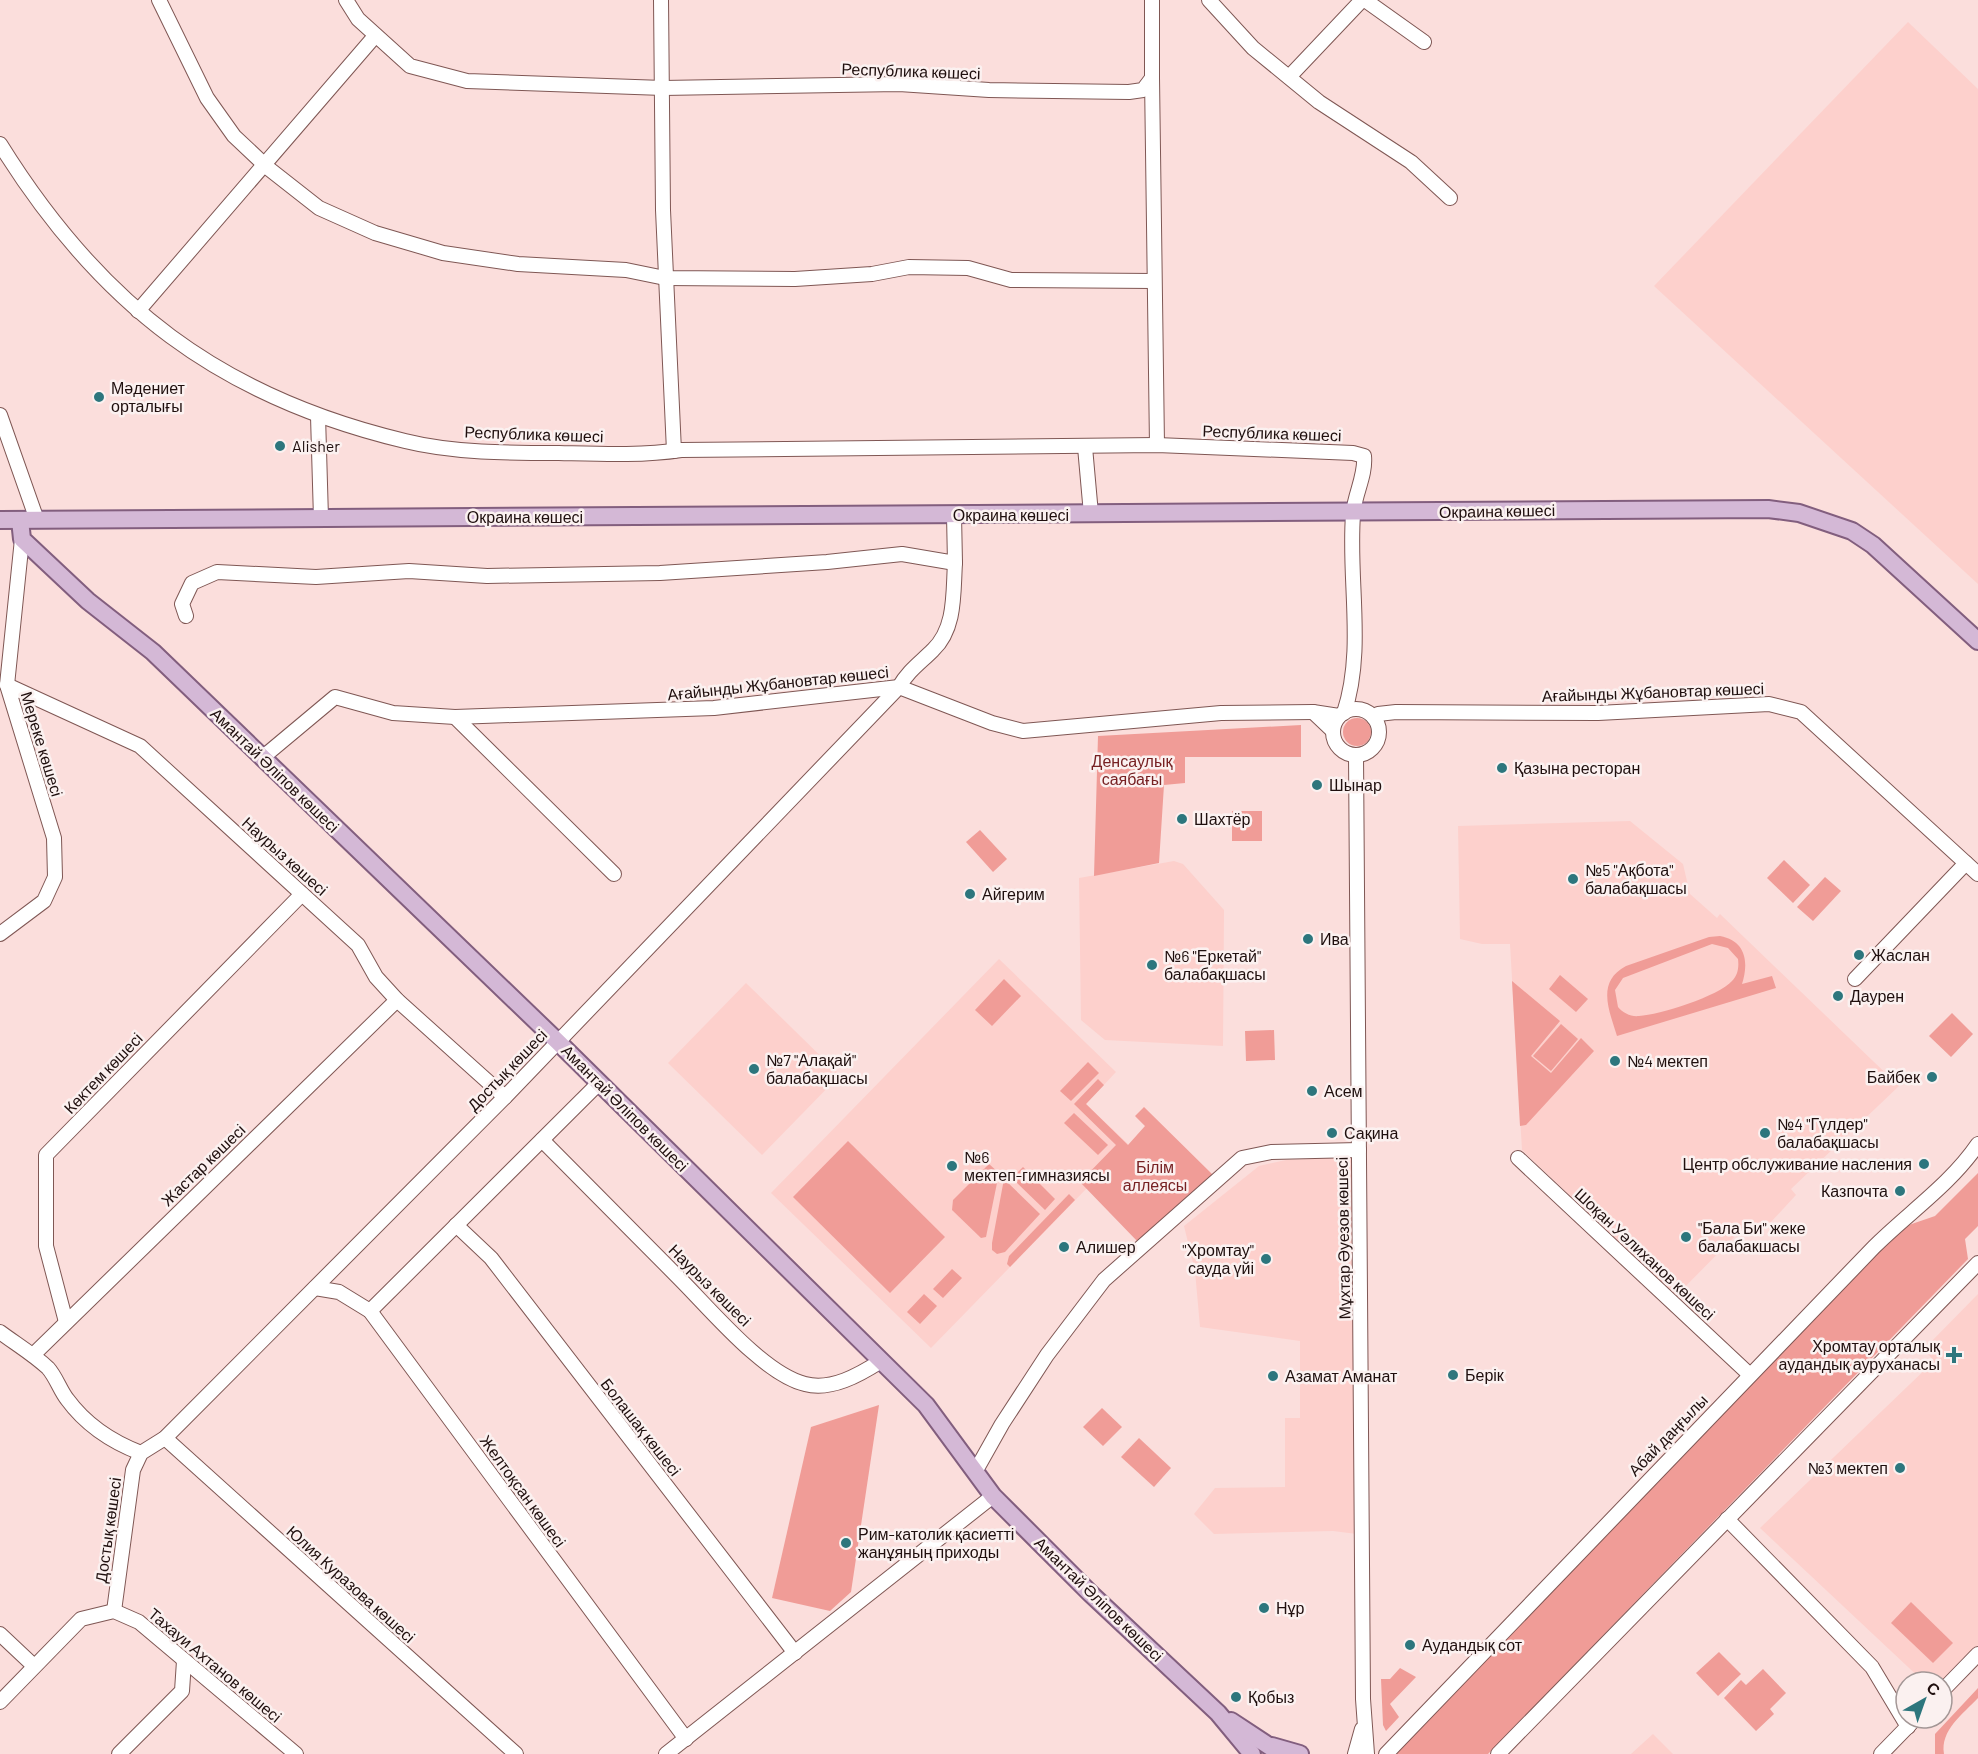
<svg xmlns="http://www.w3.org/2000/svg" width="1978" height="1754" font-family="Barlow,sans-serif">
<rect width="100%" height="100%" fill="#fbdedc"/>
<g fill="#fdd0cc">
<path d="M1908,22L1978,89V584L1654,286Z"/>
<path d="M1630,821L1683,864L1690,894L1717,918L1720,914L1899,1086L1791,1189L1796,1195L1758,1236L1746,1225L1676,1296L1522,1150L1510,944H1482L1460,939L1458,826Z"/>
<path d="M1174,861L1183,864L1224,910L1223,1046L1105,1040L1081,1020L1079,878Z"/>
<path d="M999,959L1116,1072L1086,1104L1129,1145L931,1348L771,1193Z"/>
<path d="M746,983L840,1075L762,1155L668,1063Z"/>
<path d="M1351,1157L1357,1534L1333,1531L1214,1534L1194,1514L1215,1488L1285,1487V1418H1300V1341L1200,1327L1195,1271L1184,1226L1259,1166L1286,1160Z"/>
<path d="M1978,1294V1645L1942,1683L1924,1682L1760,1528L1934,1361L1924,1349Z"/>
<path d="M1653,1734L1673,1754H1631Z"/>
</g>
<g fill="#f09c97" fill-rule="evenodd">
<circle cx="1357" cy="732" r="14"/>
<path d="M1301,725V757H1185V783L1164,785L1159,863L1094,876L1098,736Z"/>
<rect x="1232" y="811" width="30" height="30"/>
<path d="M980,830L1007,859L993,872L966,842Z"/>
<path d="M1784,860L1810,885L1793,903L1767,878Z"/>
<path d="M1825,877L1841,891L1813,921L1797,907Z"/>
<path d="M1720,936C1746,941 1749,962 1742,984L1772,976L1776,988L1617,1036C1609,1010 1596,982 1626,966L1709,937ZM1712,944L1728,948L1738,959C1739,967 1738,975 1732,981C1719,996 1659,1015 1639,1016C1631,1017 1623,1013 1618,1007L1615,990L1623,978Z"/>
<path d="M1560,975L1588,999L1576,1012L1549,989Z"/>
<path d="M1004,979L1021,996L992,1026L975,1010Z"/>
<path d="M1512,981L1560,1021L1531,1056L1551,1073L1581,1038L1594,1051L1526,1125L1520,1126Z"/>
<path d="M1952,1013L1973,1034L1951,1057L1929,1036Z"/>
<path d="M1561,1024L1578,1039L1551,1071L1533,1056Z"/>
<path d="M1274,1030L1275,1060L1246,1061L1245,1031Z"/>
<path d="M1088,1062L1099,1073L1071,1101L1060,1091Z"/>
<path d="M1098,1079L1104,1085L1086,1104L1128,1145L1145,1126L1135,1116L1144,1107L1212,1174V1178L1138,1242L1080,1182L1116,1145L1074,1104Z"/>
<path d="M1074,1113L1108,1145L1098,1155L1064,1123Z"/>
<path d="M848,1141L945,1237L890,1293L793,1197Z"/>
<path d="M989,1164L999,1173L986,1237L981,1238L952,1210L953,1200Z"/>
<path d="M1023,1167L1055,1199L1045,1210L1012,1178Z"/>
<path d="M1978,1173V1226L1965,1239L1968,1259L1488,1754H1394L1903,1227L1935,1216Z"/>
<path d="M1004,1179L1040,1214L1005,1252L997,1254L992,1250V1243Z"/>
<path d="M1069,1194L1075,1200L1010,1267L1007,1264L1009,1256Z"/>
<path d="M952,1269L962,1278L943,1298L933,1289Z"/>
<path d="M924,1294L937,1306L920,1324L907,1312Z"/>
<path d="M879,1405L851,1592L830,1611L772,1598L811,1427Z"/>
<path d="M1102,1408L1122,1427L1103,1446L1083,1427Z"/>
<path d="M1139,1438L1171,1468L1154,1487L1121,1457Z"/>
<path d="M1911,1602L1953,1643L1933,1663L1891,1623Z"/>
<path d="M1719,1652L1741,1674L1718,1696L1696,1673Z"/>
<path d="M1400,1668L1416,1677L1390,1704L1399,1717L1386,1731L1383,1725L1381,1679H1390Z"/>
<path d="M1763,1669L1786,1693L1770,1709L1774,1714L1756,1731L1724,1698L1741,1680L1746,1685Z"/>
<path d="M1978,1688V1698C1963,1714 1940,1730 1944,1754H1935V1734Z"/>
</g>
<g fill="none" stroke-linecap="round" stroke-linejoin="round">
<g stroke="#7f5754" stroke-width="16">
<g id="minor">
<path d="M159,0L207,98L234,136L268,168L319,208L375,233L443,253L518,264L626,270L665,278L795,279L872,274L909,267L968,268L1011,280L1154,281"/>
<path d="M346,0L358,19L410,66L467,81L663,88L899,84L989,90L1129,92L1143,90L1152,78V0"/>
<path d="M661,0L663,210L674,451"/>
<path d="M1209,0L1253,48L1319,102L1411,162L1450,198"/>
<path d="M1365,0L1424,42"/>
<path d="M1289,77L1362,0"/>
<path d="M1152,78L1157,445"/>
<path d="M0,144C100,305 220,397 405,441C453,453 509,453 559,453C599,454 641,456 681,450L1157,445L1353,453L1364,456C1366,476 1354,495 1353,515C1348,580 1365,650 1344,713"/>
<path d="M138,311L375,36"/>
<path d="M0,415L37,520"/>
<path d="M318,416L321,518"/>
<path d="M1085,447L1091,514"/>
<path d="M186,616L182,604L192,583L217,572L316,577L409,571L487,576L660,573L827,562L902,554L955,563L954,515"/>
<path d="M7,685L140,746L358,945L376,977L397,1000L505,1097"/>
<circle cx="1356" cy="732" r="23"/>
<path d="M455,717L614,874"/>
<path d="M1374,718L1378,714L1396,712L1598,713L1769,704L1801,712L1978,874"/>
<path d="M1333,731L1313,712L1339,716"/>
<path d="M1356,755L1363,1699L1367,1754"/>
<path d="M262,758L335,697L393,713L455,717L714,708L899,687L992,723L1023,731L1221,713L1313,712"/>
<path d="M0,934L44,901L55,877L54,838L7,685L22,539"/>
<path d="M1855,979L1966,863"/>
<path d="M542,1140C588,1186 634,1233 680,1279C711,1310 764,1374 805,1384C831,1391 859,1375 881,1361"/>
<path d="M1518,1158L1750,1375"/>
<path d="M456,1225L491,1258L795,1653"/>
<path d="M315,1288L339,1292L370,1311L686,1739"/>
<path d="M370,1311L599,1083"/>
<path d="M66,1322L46,1246V1155L302,894"/>
<path d="M0,1332C16,1344 33,1354 48,1368C56,1377 60,1390 67,1399C86,1425 112,1442 141,1453"/>
<path d="M33,1355L397,1000"/>
<path d="M165,1438L516,1754"/>
<path d="M975,1472L1002,1424L1047,1355L1104,1280L1242,1158L1271,1152L1359,1150"/>
<path d="M1727,1519L1872,1667L1908,1727"/>
<path d="M114,1611L133,1470L141,1453L165,1438L505,1097L899,687C908,671 920,663 933,650C956,628 953,593 955,563"/>
<path d="M0,1634L34,1666"/>
<path d="M1942,1691L1978,1654"/>
<path d="M0,1702L81,1619L114,1611L139,1622L296,1754"/>
<path d="M119,1754L182,1691L184,1661"/>
<path d="M666,1754L993,1496"/>
<path d="M1355,1754L1362,1729"/>
<path d="M1386,1754L1874,1247C1908,1213 1950,1185 1978,1144"/>
<path d="M1498,1754L1978,1263"/>
<path d="M1881,1754L1916,1718"/>
</g>
</g>
<g stroke="#825e7e" stroke-width="20">
<g id="major">
<path d="M0,520L1768,509L1799,513L1852,531L1873,545L1978,641"/>
<path d="M20,520L22,539L88,601L153,652L558,1042L926,1405L993,1496L1091,1594L1218,1713L1252,1754"/>
<path d="M1231,1721L1281,1754"/>
<path d="M1272,1746L1300,1754"/>
</g>
</g>
<use href="#minor" stroke="#fff" stroke-width="14"/>
<use href="#major" stroke="#d4b8d6" stroke-width="16"/>
</g>
<g fill="#2d767d" stroke="#fbf1f0" stroke-width="2">
<circle cx="99" cy="397" r="6"/>
<circle cx="280" cy="446" r="6"/>
<circle cx="1502" cy="768" r="6"/>
<circle cx="1317" cy="785" r="6"/>
<circle cx="1182" cy="819" r="6"/>
<circle cx="1573" cy="879" r="6"/>
<circle cx="970" cy="894" r="6"/>
<circle cx="1308" cy="939" r="6"/>
<circle cx="1859" cy="955" r="6"/>
<circle cx="1152" cy="965" r="6"/>
<circle cx="1838" cy="996" r="6"/>
<circle cx="1615" cy="1061" r="6"/>
<circle cx="754" cy="1069" r="6"/>
<circle cx="1932" cy="1077" r="6"/>
<circle cx="1312" cy="1091" r="6"/>
<circle cx="1332" cy="1133" r="6"/>
<circle cx="1765" cy="1133" r="6"/>
<circle cx="1924" cy="1164" r="6"/>
<circle cx="952" cy="1166" r="6"/>
<circle cx="1900" cy="1191" r="6"/>
<circle cx="1686" cy="1237" r="6"/>
<circle cx="1064" cy="1247" r="6"/>
<circle cx="1266" cy="1259" r="6"/>
<path d="M1951 1346h6v6h6v6h-6v6h-6v-6h-6v-6h6z"/>
<circle cx="1453" cy="1375" r="6"/>
<circle cx="1273" cy="1376" r="6"/>
<circle cx="1900" cy="1468" r="6"/>
<circle cx="846" cy="1543" r="6"/>
<circle cx="1264" cy="1608" r="6"/>
<circle cx="1410" cy="1645" r="6"/>
<circle cx="1236" cy="1697" r="6"/>
</g>
<g text-anchor="middle" stroke-width="5" stroke-linejoin="round" paint-order="stroke">
<g font-size="16" fill="#1f0f0e" stroke="#fbf1f0">
<text transform="translate(911 71) rotate(2)" y="6">Республика көшесі</text>
<text transform="translate(1272 433) rotate(2)" y="6">Республика көшесі</text>
<text transform="translate(534 434) rotate(2)" y="6">Республика көшесі</text>
<text transform="translate(1497 511) rotate(-1)" y="6">Окраина көшесі</text>
<text x="1011" y="521">Окраина көшесі</text>
<text x="525" y="523">Окраина көшесі</text>
<text transform="translate(778 683) rotate(-6)" y="6">Ағайынды Жұбановтар көшесі</text>
<text transform="translate(1653 692) rotate(-2)" y="6">Ағайынды Жұбановтар көшесі</text>
<text transform="translate(42 744) rotate(73)" y="6">Мереке көшесі</text>
<text transform="translate(275 770) rotate(44)" y="6">Амантай Әліпов көшесі</text>
<text transform="translate(285 856) rotate(42)" y="6">Наурыз көшесі</text>
<text transform="translate(507 1070) rotate(-46)" y="6">Достық көшесі</text>
<text transform="translate(103 1073) rotate(-46)" y="6">Көктем көшесі</text>
<text transform="translate(625 1108) rotate(45)" y="6">Амантай Әліпов көшесі</text>
<text transform="translate(203 1165) rotate(-44)" y="6">Жастар көшесі</text>
<text transform="translate(1343 1238) rotate(-91)" y="6">Мұхтар Әуезов көшесі</text>
<text transform="translate(1645 1254) rotate(43)" y="6">Шоқан Уәлиханов көшесі</text>
<text transform="translate(710 1285) rotate(45)" y="6">Наурыз көшесі</text>
<text transform="translate(641 1427) rotate(52)" y="6">Болашақ көшесі</text>
<text transform="translate(1668 1435) rotate(-46)" y="6">Абай даңғылы</text>
<text transform="translate(523 1491) rotate(54)" y="6">Желтоқсан көшесі</text>
<text transform="translate(108 1530) rotate(-82)" y="6">Достық көшесі</text>
<text transform="translate(351 1584) rotate(42)" y="6">Юлия Куразова көшесі</text>
<text transform="translate(1099 1599) rotate(44)" y="6">Амантай Әліпов көшесі</text>
<text transform="translate(215 1665) rotate(40)" y="6">Тахауи Ахтанов көшесі</text>
</g>
<g font-size="16" fill="#1f0f0e" stroke="#fbf1f0" text-anchor="start">
<text x="111" y="394">Мәдениет<tspan x="111" dy="18">орталығы</tspan></text>
<text x="292" y="452">Alisher</text>
<text x="1514" y="774">Қазына ресторан</text>
<text x="1329" y="791">Шынар</text>
<text x="1194" y="825">Шахтёр</text>
<text x="1585" y="876">№5 "Ақбота"<tspan x="1585" dy="18">балабақшасы</tspan></text>
<text x="982" y="900">Айгерим</text>
<text x="1320" y="945">Ива</text>
<text x="1871" y="961">Жаслан</text>
<text x="1164" y="962">№6 "Еркетай"<tspan x="1164" dy="18">балабақшасы</tspan></text>
<text x="1850" y="1002">Даурен</text>
<text x="766" y="1066">№7 "Алақай"<tspan x="766" dy="18">балабақшасы</tspan></text>
<text x="1627" y="1067">№4 мектеп</text>
<text x="1920" y="1083" text-anchor="end">Байбек</text>
<text x="1324" y="1097">Асем</text>
<text x="1777" y="1130">№4 "Гүлдер"<tspan x="1777" dy="18">балабақшасы</tspan></text>
<text x="1344" y="1139">Сақина</text>
<text x="964" y="1163">№6<tspan x="964" dy="18">мектеп-гимназиясы</tspan></text>
<text x="1912" y="1170" text-anchor="end">Центр обслуживание насления</text>
<text x="1888" y="1197" text-anchor="end">Казпочта</text>
<text x="1698" y="1234">"Бала Би" жеке<tspan x="1698" dy="18">балабакшасы</tspan></text>
<text x="1076" y="1253">Алишер</text>
<text x="1254" y="1256" text-anchor="end">"Хромтау"<tspan x="1254" dy="18">сауда үйі</tspan></text>
<text x="1940" y="1352" text-anchor="end">Хромтау орталық<tspan x="1940" dy="18">аудандық ауруханасы</tspan></text>
<text x="1465" y="1381">Берік</text>
<text x="1285" y="1382">Азамат Аманат</text>
<text x="1888" y="1474" text-anchor="end">№3 мектеп</text>
<text x="858" y="1540">Рим-католик қасиетті<tspan x="858" dy="18">жанұяның приходы</tspan></text>
<text x="1276" y="1614">Нұр</text>
<text x="1422" y="1651">Аудандық сот</text>
<text x="1248" y="1703">Қобыз</text>
</g>
<g font-size="16" fill="#772123" stroke="#fbf1f0">
<text x="1132" y="767">Денсаулық<tspan x="1132" dy="18">саябағы</tspan></text>
<text x="1155" y="1173">Білім<tspan x="1155" dy="18">аллеясы</tspan></text>
</g>
</g>
<g transform="translate(1924 1700) rotate(40)"><circle r="28" fill="#fbf1f0" stroke="#a39796" stroke-width="1.5"/>
<path d="M0-4.5L10 22L0 15L-10 22Z" fill="#2d767d"/>
<text y="-9" font-size="16" font-weight="bold" text-anchor="middle" fill="#1f0f0e">С</text>
</g>
</svg>
